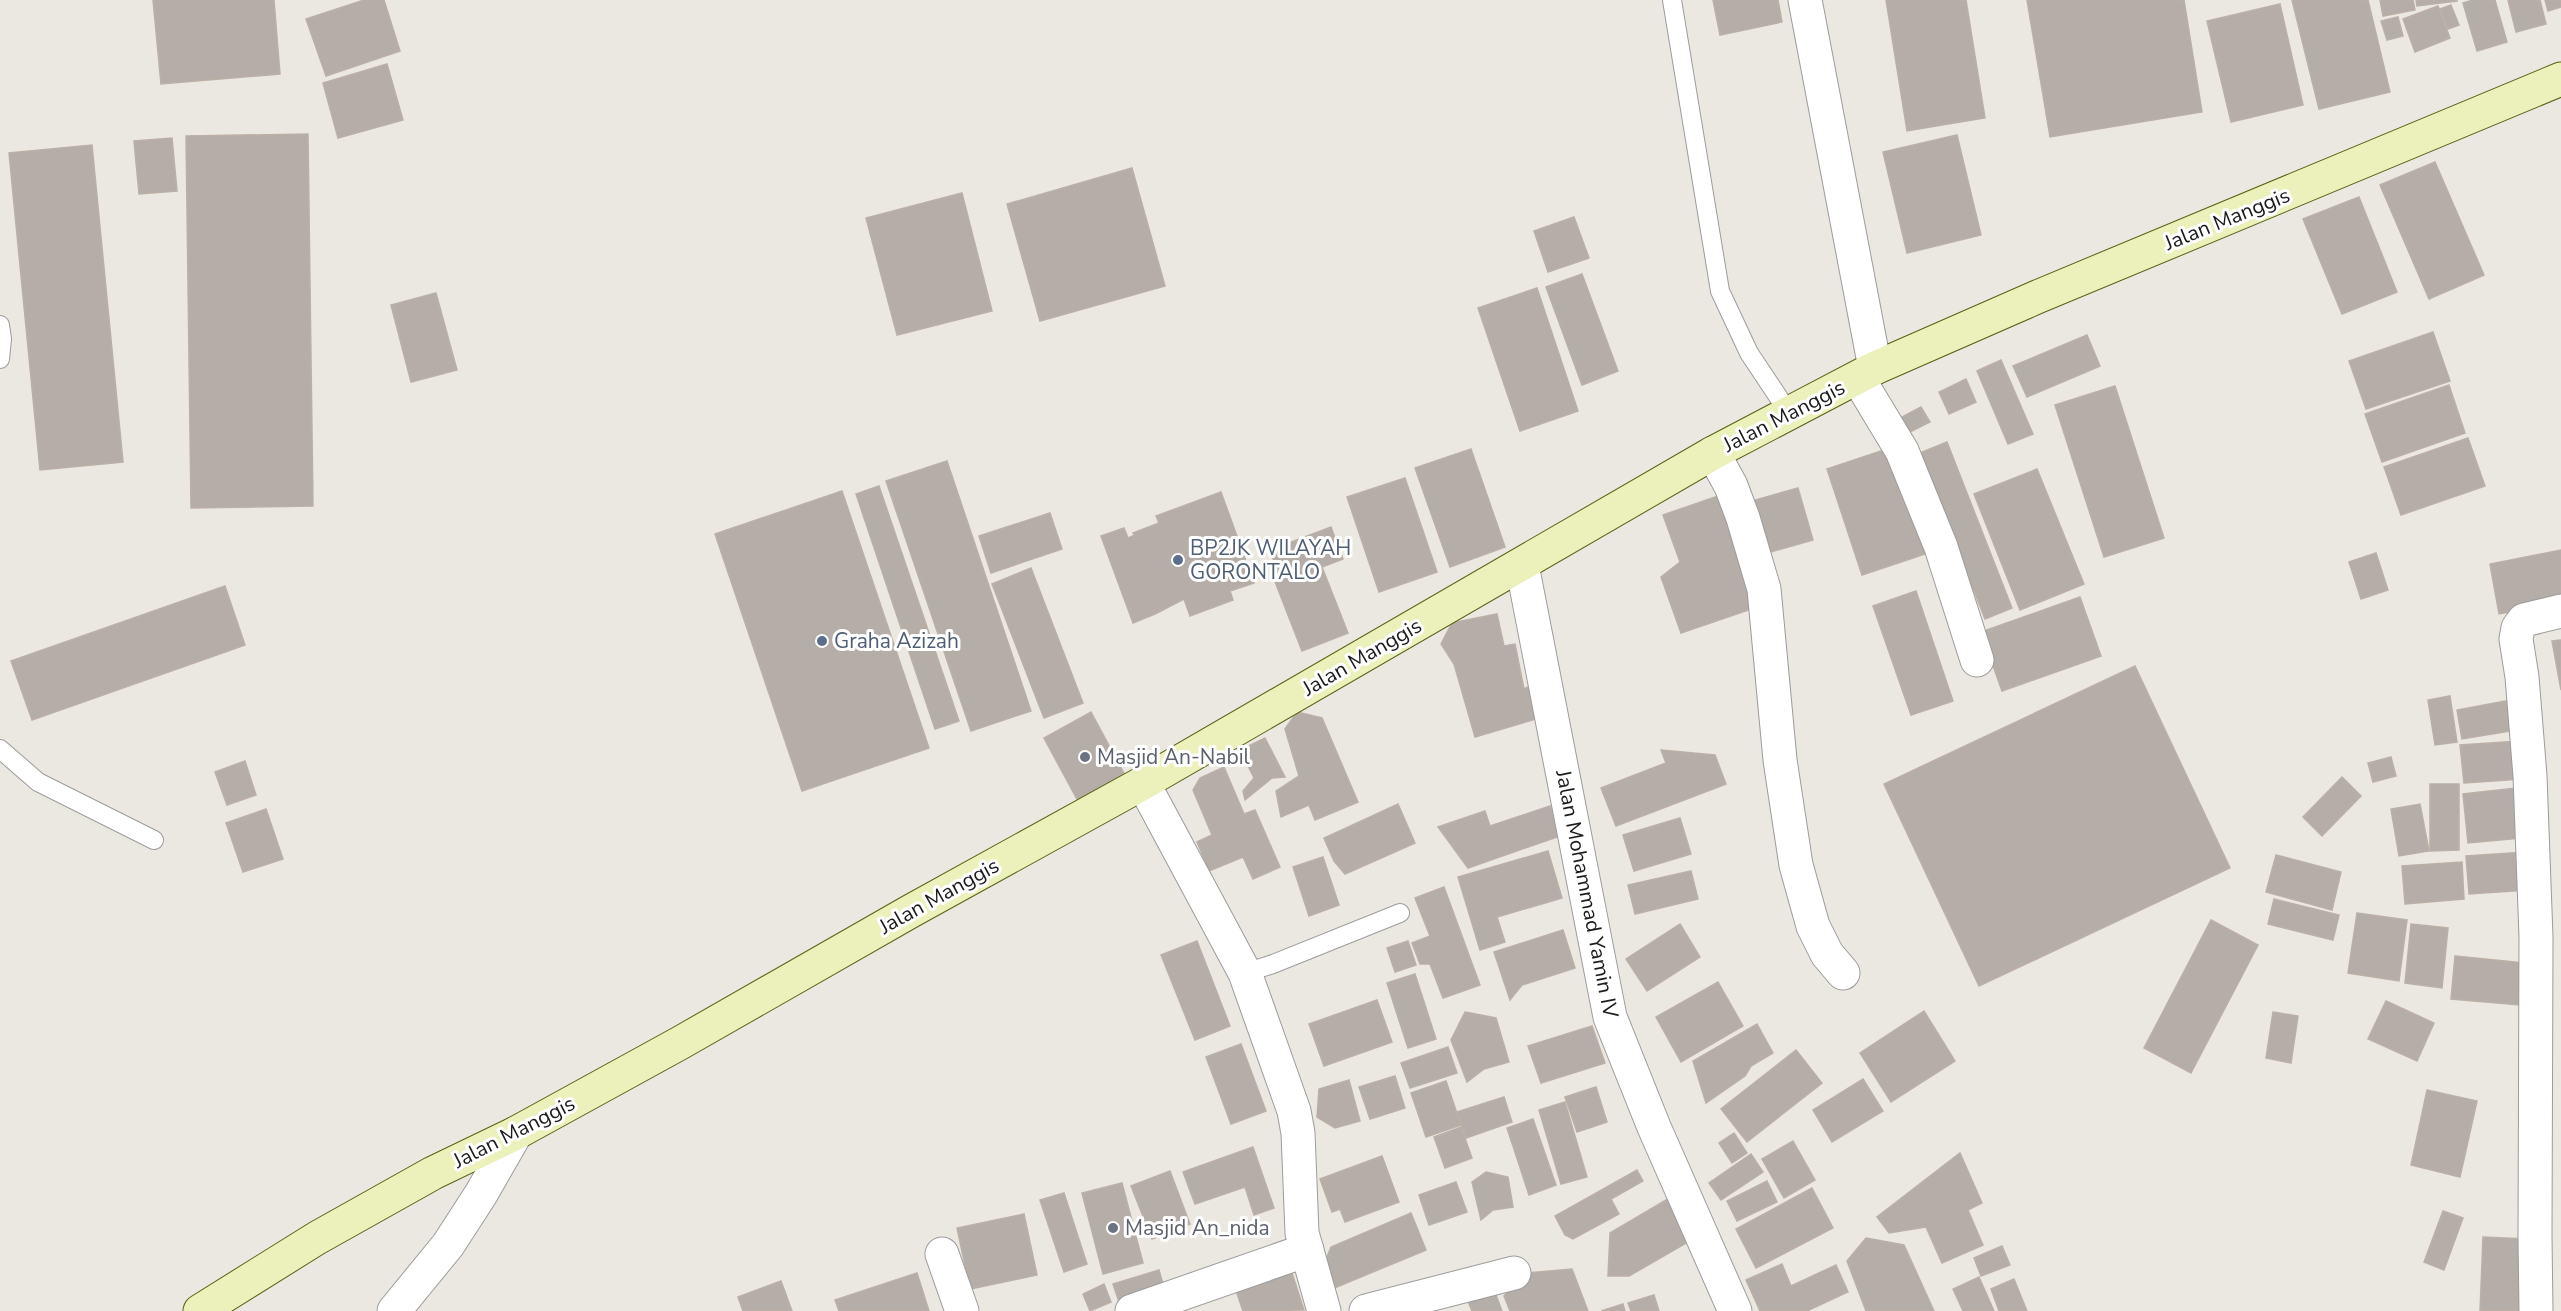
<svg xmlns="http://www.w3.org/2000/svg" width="2561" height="1311" font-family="'Nunito Sans',sans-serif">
<rect width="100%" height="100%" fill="#ebe8e2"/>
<g fill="#b4ada8" stroke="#bbb0a6" stroke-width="1.5">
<path d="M153,0H274L280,74L161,84Z"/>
<path d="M364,0H384L400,51L326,76L306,19Z"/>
<path d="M1713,0H1778L1782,22L1720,35Z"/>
<path d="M1886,0H1966L1985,118L1907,131Z"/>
<path d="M2027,0H2184L2202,112L2050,137Z"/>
<path d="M2292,0H2368L2390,92L2319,109Z"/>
<path d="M2380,0H2413L2415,10L2383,16Z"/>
<path d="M2416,0H2457V1L2417,6Z"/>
<path d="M2473,0H2495L2507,42L2477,51L2463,3Z"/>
<path d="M2508,0H2540L2546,24L2516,32Z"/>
<path d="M2545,0H2561V7L2548,11Z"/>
<path d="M2280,4L2303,105L2231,122L2207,21Z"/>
<path d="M2451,5L2459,25L2448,29L2440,9Z"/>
<path d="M2438,6L2450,38L2415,52L2403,19Z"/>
<path d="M2398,17L2403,36L2387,40L2381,21Z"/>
<path d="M387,64L403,120L338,138L323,83Z"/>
<path d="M308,134L313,506L191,508L186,136Z"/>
<path d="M1957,135L1981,235L1907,253L1883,152Z"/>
<path d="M172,138L177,191L139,194L134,141Z"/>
<path d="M92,145L123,462L40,470L9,153Z"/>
<path d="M2435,162L2484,275L2429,299L2380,185Z"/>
<path d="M1132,168L1165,286L1040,321L1007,204Z"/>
<path d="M962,193L992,311L897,335L866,218Z"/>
<path d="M2359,197L2397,292L2342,314L2303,219Z"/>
<path d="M1574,217L1589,258L1548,272L1534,231Z"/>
<path d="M1582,274L1618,371L1582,385L1546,287Z"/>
<path d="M1537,288L1578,411L1520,431L1478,308Z"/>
<path d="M436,293L457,370L411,382L391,305Z"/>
<path d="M2433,332L2450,381L2366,409L2349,361Z"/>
<path d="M2087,335L2100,366L2027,397L2013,366Z"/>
<path d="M2001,360L2033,434L2008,444L1977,371Z"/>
<path d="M1966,379L1976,402L1949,414L1939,392Z"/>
<path d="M2449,385L2465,433L2382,462L2365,414Z"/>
<path d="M2115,386L2164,538L2104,557L2055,405Z"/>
<path d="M1921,407L1930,422L1906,434L1898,419Z"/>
<path d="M2468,438L2485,486L2401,515L2384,467Z"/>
<path d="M1947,442L2012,608L1985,619L1920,453Z"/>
<path d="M1893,447L1928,553L1862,575L1827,469Z"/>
<path d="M1471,449L1505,547L1450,567L1415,468Z"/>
<path d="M947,461L1031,711L971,731L886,481Z"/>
<path d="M2037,469L2084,584L2020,610L1974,494Z"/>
<path d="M1405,478L1437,572L1379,592L1347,497Z"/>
<path d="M879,486L959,721L935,729L856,494Z"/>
<path d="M1798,488L1813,540L1767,553L1752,501Z"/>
<path d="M842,491L929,748L802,791L715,534Z"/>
<path d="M1221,492L1254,583L1230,591L1233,600L1190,616L1184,599L1155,614L1133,623L1101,536L1124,528L1128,538L1135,535L1133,533L1159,523L1156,516Z"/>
<path d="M1721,495L1760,606L1681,633L1661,577L1680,562L1663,515Z"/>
<path d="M1050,513L1062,549L991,573L979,536Z"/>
<path d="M1331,527L1343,559L1322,567L1348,633L1302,651L1272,574L1278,572L1270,550Z"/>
<path d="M2561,550V603L2499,614L2490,564Z"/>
<path d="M2376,553L2388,590L2361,599L2349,562Z"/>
<path d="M1031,568L1083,703L1044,718L992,584Z"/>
<path d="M225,586L245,645L32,720L11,661Z"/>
<path d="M1916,591L1953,701L1911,715L1873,606Z"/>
<path d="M2080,597L2101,656L2002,691L1981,632Z"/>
<path d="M1497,614L1504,646L1515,644L1524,689L1537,682L1543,717L1475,737L1454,664L1441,644L1452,623Z"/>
<path d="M2561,640V690L2552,641Z"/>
<path d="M2135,666L2230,868L1979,986L1884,784Z"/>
<path d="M2450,696L2457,742L2435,745L2428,700Z"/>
<path d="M2506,701L2511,731L2462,739L2457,710Z"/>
<path d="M1091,712L1126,777L1079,803L1044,738Z"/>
<path d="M1297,712L1322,718L1358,802L1315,820L1309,805L1281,817L1276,791L1299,776L1285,729Z"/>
<path d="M1265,738L1285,777L1272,778L1245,800L1243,791L1254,778L1240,750Z"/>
<path d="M2519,741L2522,779L2464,783L2460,745Z"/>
<path d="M1661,750L1715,755L1726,784L1616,826L1601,788L1666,763Z"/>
<path d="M2391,757L2396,776L2373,782L2368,763Z"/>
<path d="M245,761L256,795L227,805L215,772Z"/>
<path d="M1224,767L1244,814L1255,810L1280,867L1253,879L1243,857L1209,871L1197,842L1212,835L1193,790L1200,778Z"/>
<path d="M2342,777L2361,796L2322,836L2303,817Z"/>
<path d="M2430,784H2459V850L2430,851Z"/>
<path d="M2516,788L2521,838L2468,843L2463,794Z"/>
<path d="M1398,804L1415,843L1345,874L1334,861L1324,838Z"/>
<path d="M2420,804L2429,851L2399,856L2391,809Z"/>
<path d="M1550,806L1560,836L1468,868L1438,827L1485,811L1490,826Z"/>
<path d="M266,809L283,859L243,872L226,823Z"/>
<path d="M1680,818L1691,854L1634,871L1623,835Z"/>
<path d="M1548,851L1562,898L1497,917L1505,942L1480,950L1458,877Z"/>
<path d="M2525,852L2528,890L2469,894L2466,856Z"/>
<path d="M2276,855L2341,872L2332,910L2266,892Z"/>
<path d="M1323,857L1339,905L1309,916L1293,867Z"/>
<path d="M2462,862L2464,899L2405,904L2402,866Z"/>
<path d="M1691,871L1698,899L1635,914L1628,885Z"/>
<path d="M1444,887L1480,985L1443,998L1430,964H1420L1412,943L1430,936L1415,898Z"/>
<path d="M2274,899L2339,915L2333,940L2268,924Z"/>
<path d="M2357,913L2407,920L2399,981L2348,973Z"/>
<path d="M2211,920L2258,945L2191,1073L2144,1048Z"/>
<path d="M1680,924L1700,957L1647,991L1626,959Z"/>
<path d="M2411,924L2448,928L2442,988L2405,983Z"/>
<path d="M1563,930L1575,968L1522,985L1510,1000L1494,952Z"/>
<path d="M1197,941L1230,1026L1195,1040L1161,955Z"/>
<path d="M1408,941L1416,965L1395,972L1387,948Z"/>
<path d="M2455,956L2524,963L2520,1005L2451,999Z"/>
<path d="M1415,974L1436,1039L1408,1048L1387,983Z"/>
<path d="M1718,982L1743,1026L1681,1062L1656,1017Z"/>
<path d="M1377,1000L1392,1042L1324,1066L1309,1024Z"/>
<path d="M2386,1001L2434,1023L2417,1061L2368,1039Z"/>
<path d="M1924,1011L1955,1061L1891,1102L1860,1053Z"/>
<path d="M1465,1012L1496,1018L1509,1062L1484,1069L1467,1082L1451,1040Z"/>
<path d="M2273,1012L2298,1016L2291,1063L2266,1058Z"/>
<path d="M1757,1024L1773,1053L1751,1066L1745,1076L1706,1103L1693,1061Z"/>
<path d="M1592,1026L1605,1063L1541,1083L1528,1046Z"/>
<path d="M1241,1044L1266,1111L1231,1124L1206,1057Z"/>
<path d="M1448,1047L1457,1073L1410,1088L1401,1063Z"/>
<path d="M1796,1050L1822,1083L1747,1142L1721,1109Z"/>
<path d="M1395,1076L1405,1108L1370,1119L1359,1087Z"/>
<path d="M1863,1079L1883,1111L1832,1142L1813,1110Z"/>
<path d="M1349,1080L1360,1121L1335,1128L1317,1117L1319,1089Z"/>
<path d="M1446,1081L1461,1125L1426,1137L1411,1093Z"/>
<path d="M1596,1087L1607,1122L1577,1132L1565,1097Z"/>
<path d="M2427,1090L2477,1101L2460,1177L2411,1165Z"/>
<path d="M1504,1097L1512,1122L1466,1138L1457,1112Z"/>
<path d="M1565,1102L1587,1177L1561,1184L1539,1110Z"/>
<path d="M1533,1119L1556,1185L1529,1195L1507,1128Z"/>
<path d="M1461,1127L1472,1158L1445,1168L1434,1137Z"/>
<path d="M1734,1133L1747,1153L1732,1163L1719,1143Z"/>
<path d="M1793,1141L1815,1180L1784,1198L1762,1159Z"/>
<path d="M1253,1147L1274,1208L1254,1215L1245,1187L1195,1204L1183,1172Z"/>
<path d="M1960,1153L1982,1203L1968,1210L1983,1245L1942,1263L1926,1227L1889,1233L1877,1217Z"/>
<path d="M1751,1154L1763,1172L1721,1200L1709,1183Z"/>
<path d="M1382,1156L1399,1202L1345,1222L1340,1209L1332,1212L1320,1179Z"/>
<path d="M1637,1170L1643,1181L1611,1199L1619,1214L1573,1239L1565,1235L1555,1216Z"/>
<path d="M1170,1171L1190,1224L1152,1239L1131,1186Z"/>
<path d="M1486,1172L1508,1177L1513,1207L1493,1210L1481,1220L1472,1182Z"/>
<path d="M1767,1181L1777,1202L1737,1221L1727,1201Z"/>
<path d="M1456,1182L1467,1212L1429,1225L1419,1195Z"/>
<path d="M1122,1183L1143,1263L1103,1274L1082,1193Z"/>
<path d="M1812,1188L1833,1228L1756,1268L1736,1229Z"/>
<path d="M1064,1193L1087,1264L1064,1272L1040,1200Z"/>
<path d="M1671,1197L1695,1238L1629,1276H1608L1610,1233Z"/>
<path d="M2443,1211L2463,1218L2444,1270L2424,1262Z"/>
<path d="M1411,1213L1426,1250L1332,1289L1323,1267L1331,1247Z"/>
<path d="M1024,1214L1037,1275L970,1289L957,1228Z"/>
<path d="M2483,1237L2527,1239L2524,1311H2480Z"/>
<path d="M1866,1238L1904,1245L1934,1311H1866L1847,1261Z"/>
<path d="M2002,1246L2010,1265L1981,1276L1974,1258Z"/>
<path d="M1782,1264L1791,1286L1836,1265L1848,1292L1807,1311H1760L1746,1280Z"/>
<path d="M1290,1267L1304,1310L1243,1311L1234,1285Z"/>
<path d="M1572,1269L1588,1311H1510L1504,1296L1527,1273Z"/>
<path d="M1159,1270L1165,1291L1120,1305L1113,1284Z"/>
<path d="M917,1273L929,1311H839L835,1300Z"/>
<path d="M1979,1277L1994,1311H1963L1953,1289Z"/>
<path d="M2014,1279L2027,1311H1999L1991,1289Z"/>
<path d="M781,1281L792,1311H743L738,1297Z"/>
<path d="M1104,1284L1111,1302L1090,1311L1083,1294Z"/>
<path d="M1493,1287L1502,1311H1472L1463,1289Z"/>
<path d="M1654,1295L1659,1311H1631L1628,1303Z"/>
<path d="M1623,1304L1625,1311H1601Z"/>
</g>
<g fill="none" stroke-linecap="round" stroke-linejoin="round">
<g stroke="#9c9c9c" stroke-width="20">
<g id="lane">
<path d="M1672,0L1720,291L1749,353L1789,413"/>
<path d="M0,325L2,339L0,359"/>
<path d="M0,749L38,782L154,840"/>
<path d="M1245,973L1273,964L1400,913"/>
</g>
</g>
<g stroke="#9c9c9c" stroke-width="35">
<g id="street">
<path d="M1805,0L1875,368"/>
<path d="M1858,378L1902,451L1941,547L1977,660"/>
<path d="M1713,453L1731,486L1743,518L1764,589L1780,760L1796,865L1813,926L1827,954L1843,973"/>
<path d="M1522,565L1610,1017L1654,1127L1735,1311"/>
<path d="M1143,783L1245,973L1294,1111L1298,1133L1302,1233L1324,1311"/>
<path d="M942,1254L962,1311"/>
<path d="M394,1311L448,1245L481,1194L516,1133"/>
<path d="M1132,1311L1307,1250"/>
<path d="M1366,1311L1514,1273"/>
<path d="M2536,1311L2535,1237L2536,937L2530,776L2522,677L2516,639L2518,628L2524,620L2561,611"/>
</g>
</g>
<g stroke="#576212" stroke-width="35">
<path id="secondary" d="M200,1311L317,1238L433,1173L516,1133L680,1043L911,911L1143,783L1713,453L1875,368L2037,297L2561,79"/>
</g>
<use href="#lane" stroke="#fff" stroke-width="18"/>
<use href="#street" stroke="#fff" stroke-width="33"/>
<use href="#secondary" stroke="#ecf0bb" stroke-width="33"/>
</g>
<g fill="#5c6f8a" stroke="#fff" stroke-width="2">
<circle cx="1178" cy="560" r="6"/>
<circle cx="822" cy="641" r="6"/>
</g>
<g fill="#6b7280" stroke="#fff" stroke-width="2">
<circle cx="1085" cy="757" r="6"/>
<circle cx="1113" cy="1228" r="6"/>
</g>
<g text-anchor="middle" stroke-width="6" stroke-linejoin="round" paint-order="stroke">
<g font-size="21" fill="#1b1b1b" stroke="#fff">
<text transform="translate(2227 219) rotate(-22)" y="7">Jalan Manggis</text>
<text transform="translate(1784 416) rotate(-27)" y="7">Jalan Manggis</text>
<text transform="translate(1362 657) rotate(-30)" y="7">Jalan Manggis</text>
<text transform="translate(1587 894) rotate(79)" y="7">Jalan Mohammad Yamin IV</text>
<text transform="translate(939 896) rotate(-29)" y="7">Jalan Manggis</text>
<text transform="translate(514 1132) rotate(-27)" y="7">Jalan Manggis</text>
</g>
<g font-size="21" fill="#4e5e75" stroke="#fff" text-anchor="start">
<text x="1190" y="555">BP2JK WILAYAH<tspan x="1190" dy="24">GORONTALO</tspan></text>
<text x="834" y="648">Graha Azizah</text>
</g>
<g font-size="21" fill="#5b616d" stroke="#fff" text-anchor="start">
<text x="1097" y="764">Masjid An-Nabil</text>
<text x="1125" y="1235">Masjid An_nida</text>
</g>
</g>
</svg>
